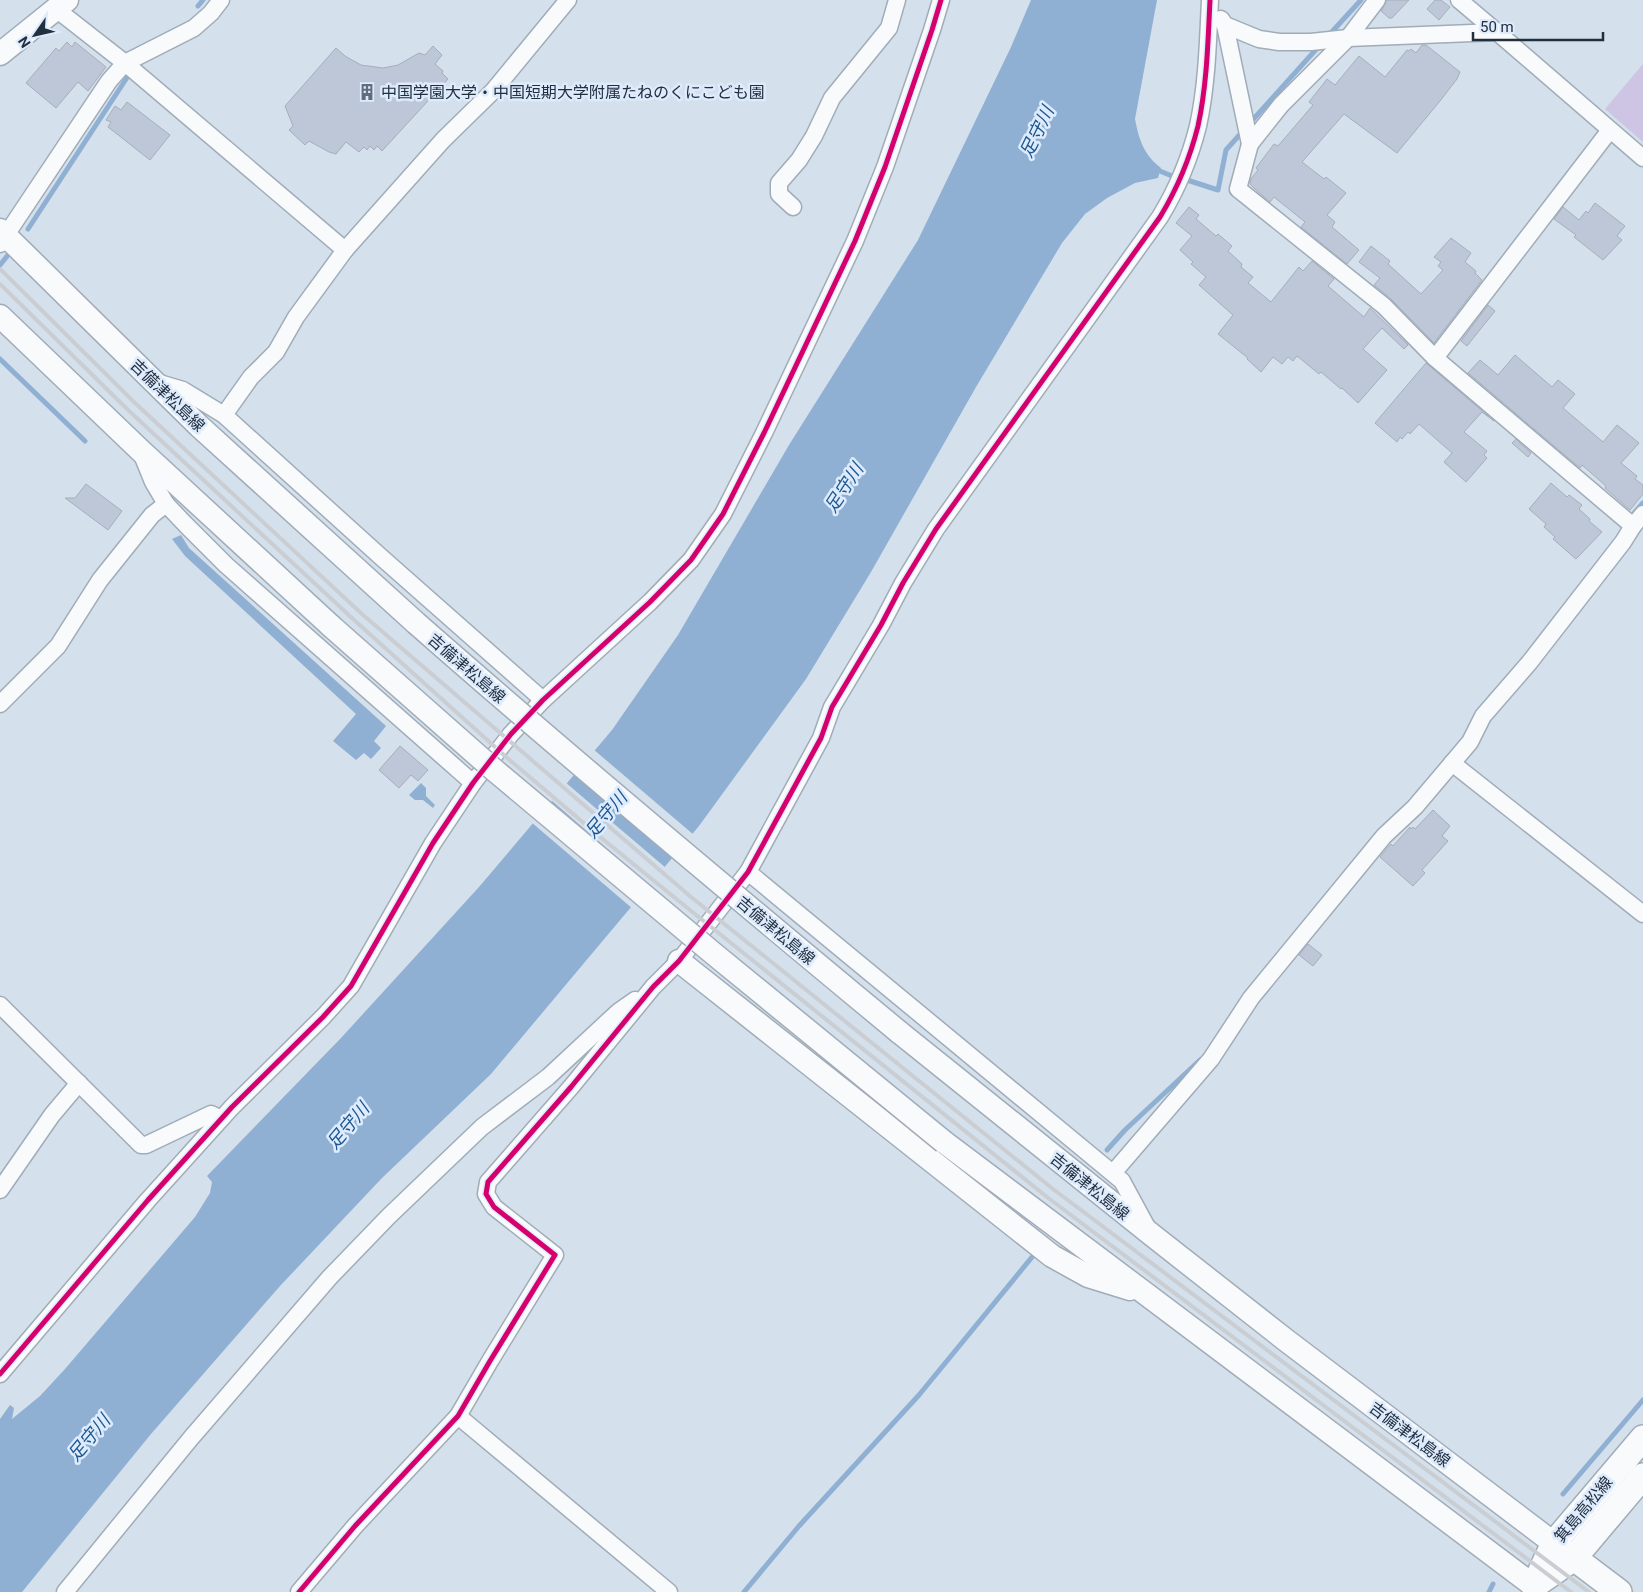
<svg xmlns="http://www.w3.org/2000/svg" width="1643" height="1592" font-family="Roboto,'Noto Sans JP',sans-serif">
<rect width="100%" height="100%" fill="#d4e0ec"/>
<path fill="#cec4e4" d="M1643,64V142L1605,109Z"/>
<g fill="#8fb0d3">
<path d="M1031,0H1157L1135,119C1139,140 1144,155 1161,168L1158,178L1135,183L1107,198L1085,214L1062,243L976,387L871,572L806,679L699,826L491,1074L382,1178L280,1286L151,1434L22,1592H0V1419L10,1405L14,1408L12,1419L40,1396L65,1369L195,1217L210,1193L212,1182L207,1176L341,1038L479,887L612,730L678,635L789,445L918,240L1011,47Z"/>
<path d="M181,535L189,548L386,726L374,741L381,748L371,759L364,753L356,760L333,741L356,714L185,556L172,539Z"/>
<path d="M421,783L426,788V796L435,805L433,808L423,800H415L409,795Z"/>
</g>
<g fill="#d4e0ec">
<path d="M593,749L694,835L674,859L573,772Z"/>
<path d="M565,782L666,868L651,887L550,799Z"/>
<path d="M547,803L649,889L633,909L531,822Z"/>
</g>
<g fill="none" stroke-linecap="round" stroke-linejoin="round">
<g stroke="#8fb0d3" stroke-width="5">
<path d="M198,6L203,0"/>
<path d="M1329,35L1361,0"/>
<path d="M1249,124L1320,45"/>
<path d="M1155,169L1172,176"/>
<path d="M1187,180L1218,190L1226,150L1243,131"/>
<path d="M28,229L130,73"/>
<path d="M0,265L8,255"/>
<path d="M0,359L85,441"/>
<path d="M1635,512L1643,503"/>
<path d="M1107,1150L1125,1130L1200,1060"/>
<path d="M1563,1494L1643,1400"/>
<path d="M744,1592L799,1526L919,1395L1037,1251"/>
<path d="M1489,1592L1493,1584"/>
</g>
</g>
<g fill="#bdc7d7" stroke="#a6aebc">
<path d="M1387,0H1409L1392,18H1389L1381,11Z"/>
<path d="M1435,0H1441L1450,7L1439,20L1427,9Z"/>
<path d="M67,42L72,47L75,42L106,67L88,91L78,82L56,108L26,83L56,48L59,51Z"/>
<path d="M1422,45H1426L1460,72L1457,79L1440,101L1397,153L1344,114L1302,162L1324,179L1326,177L1346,193L1327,215L1335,222L1332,227L1359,250L1347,264L1301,227L1305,222L1274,197L1270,202L1256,190L1250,184L1251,179L1258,170L1256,168L1274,144L1278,146L1313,105L1309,102L1327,79L1335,85L1359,56L1385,77L1407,50L1409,51L1411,49L1416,53Z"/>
<path d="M433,46L442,55L435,64L443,71L442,73L448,79L382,151L377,146L374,150L370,146L367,150L364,147L359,152L346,142L336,154L329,152L309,141L305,145L289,130L293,126L285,106L336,48L345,56L361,65L383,68L398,65L419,53L425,55Z"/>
<path d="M127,102L170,135L150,160L108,127L111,122L106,120L115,106L121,110Z"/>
<path d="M1595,203L1625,226L1617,236L1622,240L1603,260L1574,237L1576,235L1554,219L1563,207L1579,220L1586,211L1588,213Z"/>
<path d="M1189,207L1199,215L1196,219L1216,236L1218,234L1232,246L1228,251L1242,264L1241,267L1253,277L1248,283L1271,302L1299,267L1303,271L1312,261L1334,279L1328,286L1364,317L1370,308L1408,345L1404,349L1382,328L1363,349L1387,370L1358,403L1342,388L1341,389L1321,372L1319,374L1297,356L1293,361L1288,357L1282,364L1273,357L1261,372L1247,359L1248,358L1218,334L1233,315L1199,285L1206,277L1191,264L1193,262L1180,250L1192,236L1176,223Z"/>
<path d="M1451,238L1471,253L1465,262L1476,271L1475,273L1482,280L1434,343L1391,299L1374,285L1380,278L1359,262L1371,246L1390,261L1388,264L1421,294L1443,270L1438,266L1441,262L1434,257Z"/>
<path d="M1488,305L1495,311L1467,346L1461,341Z"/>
<path d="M1515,355L1552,387L1558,380L1575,394L1563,408L1603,442L1617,425L1639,443L1621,463L1637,476L1635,479L1643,485V494L1630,510L1605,488L1606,486L1582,465L1580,468L1468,373L1480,360L1498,375Z"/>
<path d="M1426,363L1494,421L1482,412L1464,432L1487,451L1484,455L1487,458L1466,482L1444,462L1452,453L1419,424L1410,434L1408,432L1402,439L1400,437L1397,442L1375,423Z"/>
<path d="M1516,439L1531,453L1528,457L1512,443Z"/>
<path d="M1551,483L1567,497L1569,495L1582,505L1579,509L1590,519L1589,521L1602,532L1576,559L1553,539L1555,537L1544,527L1546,524L1529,509Z"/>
<path d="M86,484L122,511L108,530L65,498H75Z"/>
<path d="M400,746L428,770L418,781L411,775L399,788L379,770Z"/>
<path d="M1433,810L1450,826L1442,836L1448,841L1422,870L1425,873L1413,886L1380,857L1391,844L1393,846L1410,827L1411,829L1413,827L1415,829Z"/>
<path d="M1308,944L1322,955L1313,966L1299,955Z"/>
</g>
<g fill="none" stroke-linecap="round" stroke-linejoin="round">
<g stroke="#a0acb8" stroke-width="19">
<g id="street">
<path d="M1459,0L1497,32"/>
<path d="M56,9L125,63L345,250L443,140L493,91L568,0"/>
<path d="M1221,19L1225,25L1259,39L1279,42H1311L1348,38L1497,32L1643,158"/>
<path d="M1225,25L1250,144L1238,189L1384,306L1435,358L1633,526L1643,514"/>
<path d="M1250,144L1281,105L1348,38L1377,0"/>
<path d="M793,207L779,194V183L799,160L814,136L832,98L889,28L897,0"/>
<path d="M0,244L109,81L125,63L194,28L211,13L221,0"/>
<path d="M1435,358L1610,130"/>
<path d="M156,382L183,390L224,415L381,557L543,700"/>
<path d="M224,415L251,377L276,352L296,317L345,250"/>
<path d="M142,455L153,482L166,504L186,525L226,565L473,783"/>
<path d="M0,704L58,646L100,580L152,515L166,504"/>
<path d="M1452,763L1643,914"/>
<path d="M748,872L1122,1181L1148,1229"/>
<path d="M0,1005L141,1145H146L211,1114L221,1119"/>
<path d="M1113,1173L1211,1059L1251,998L1384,836L1415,807L1470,742L1483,716L1529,663L1623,542L1633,526"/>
<path d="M0,1190L52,1115L79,1083"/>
<path d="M0,1374L148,1200L232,1107L323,1017L351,986L433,843L473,783L511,734L543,700L650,602L691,560L723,514L764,433L855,241L885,167L932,30L941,0"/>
<path d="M458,1416L669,1592"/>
<path d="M65,1592L191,1438L330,1277L389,1216L482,1127L548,1077L618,1012L635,1000"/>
<path d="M299,1592L355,1526L458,1416L490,1361L555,1255L494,1207L486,1194L488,1182L571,1087L653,987L679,961L748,872L821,738L832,707L881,625L903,583L936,529L1160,217C1177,189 1190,158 1198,126C1207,85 1208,41 1210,0"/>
</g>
</g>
<g stroke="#a0acb8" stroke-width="25">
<g id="secondary">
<path d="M0,54L67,0"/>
<path d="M0,230L199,426L416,623"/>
<path d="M0,316L140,450L331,626"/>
<path d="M679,961L1052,1256L1088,1276L1130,1289"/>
<path d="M899,1032L1152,1235L1287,1341L1568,1554"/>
<path d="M944,1142L1534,1586"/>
</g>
</g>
<g stroke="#a0acb8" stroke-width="28">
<g id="primary">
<path d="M1574,1558L1619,1592"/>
<path d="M1535,1585L1574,1558L1643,1476"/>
<path d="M1534,1586L1554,1543L1643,1438"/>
</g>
</g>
<use href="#street" stroke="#f9fafc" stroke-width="16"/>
<use href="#secondary" stroke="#f9fafc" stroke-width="22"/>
<use href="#primary" stroke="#f9fafc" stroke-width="25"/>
<g stroke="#cacdd2" stroke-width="4">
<path d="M0,269L134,402L363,615L691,897L1053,1189L1589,1592"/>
<path d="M0,284L127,409L353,619L505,756L599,836L685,906L1047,1197L1571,1592"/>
</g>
<g stroke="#a0acb8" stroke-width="25" stroke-linecap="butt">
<g id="secondary-bridge">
<path d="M416,623C574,762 736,897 899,1032"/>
<path d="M331,626L493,769L714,954L944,1142"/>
</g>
</g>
<use href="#secondary-bridge" stroke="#f9fafc" stroke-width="22"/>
<g stroke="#ddebfc" stroke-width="8">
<g id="cycleway">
<path d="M0,1374L148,1200L232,1107L323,1017L351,986L433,843L473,783L511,734L543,700L650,602L691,560L723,514L764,433L855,241L885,167L932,30L941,0"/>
<path d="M299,1592L355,1526L458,1416L490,1361L555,1255L494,1207L486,1194L488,1182L571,1087L653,987L679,961L748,872L821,738L832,707L881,625L903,583L936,529L1160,217C1177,189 1190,158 1198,126C1207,85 1208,41 1210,0"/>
</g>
</g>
<use href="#cycleway" stroke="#d6006c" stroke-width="5"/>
</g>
<defs>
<g id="building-bare" transform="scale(1.35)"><path d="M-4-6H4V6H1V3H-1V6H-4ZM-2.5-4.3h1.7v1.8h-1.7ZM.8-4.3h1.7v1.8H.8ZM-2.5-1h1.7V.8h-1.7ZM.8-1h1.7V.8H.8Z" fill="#606d7c" stroke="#ddebfc" stroke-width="2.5" paint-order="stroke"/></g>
</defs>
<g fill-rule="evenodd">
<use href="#building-bare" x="367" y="92"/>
</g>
<g text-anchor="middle" stroke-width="5" stroke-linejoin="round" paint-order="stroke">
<g font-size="16" fill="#212f3f" stroke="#ddebfc" text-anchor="start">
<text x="381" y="98">中国学園大学・中国短期大学附属たねのくにこども園</text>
</g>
<g font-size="16" fill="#212f3f" stroke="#ddebfc">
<text transform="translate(168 395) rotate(44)" y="6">吉備津松島線</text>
<text transform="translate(467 668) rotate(41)" y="6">吉備津松島線</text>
<text transform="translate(776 930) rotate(40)" y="6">吉備津松島線</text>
<text transform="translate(1090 1186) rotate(39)" y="6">吉備津松島線</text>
<text transform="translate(1410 1434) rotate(37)" y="6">吉備津松島線</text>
<text transform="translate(1583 1509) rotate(-50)" y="6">箕島高松線</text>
</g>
<g font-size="18" font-style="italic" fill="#1c5791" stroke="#ddebfc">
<text transform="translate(1037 132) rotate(-64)" y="6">足守川</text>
<text transform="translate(844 488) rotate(-57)" y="6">足守川</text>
<text transform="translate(606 815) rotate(-50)" y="6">足守川</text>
<text transform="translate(348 1126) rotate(-50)" y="6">足守川</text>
<text transform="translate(89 1438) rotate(-50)" y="6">足守川</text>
</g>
</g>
<g transform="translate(35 35) rotate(236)" stroke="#ddebfc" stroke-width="4" paint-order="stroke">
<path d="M0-4L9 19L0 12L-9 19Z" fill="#212f3f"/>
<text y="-8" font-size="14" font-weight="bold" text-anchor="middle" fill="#212f3f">N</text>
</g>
<path d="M1473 32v8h130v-8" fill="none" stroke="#212f3f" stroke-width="2.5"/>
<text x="1480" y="32" font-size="15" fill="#212f3f" stroke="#ddebfc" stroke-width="4" paint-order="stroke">50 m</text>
</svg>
